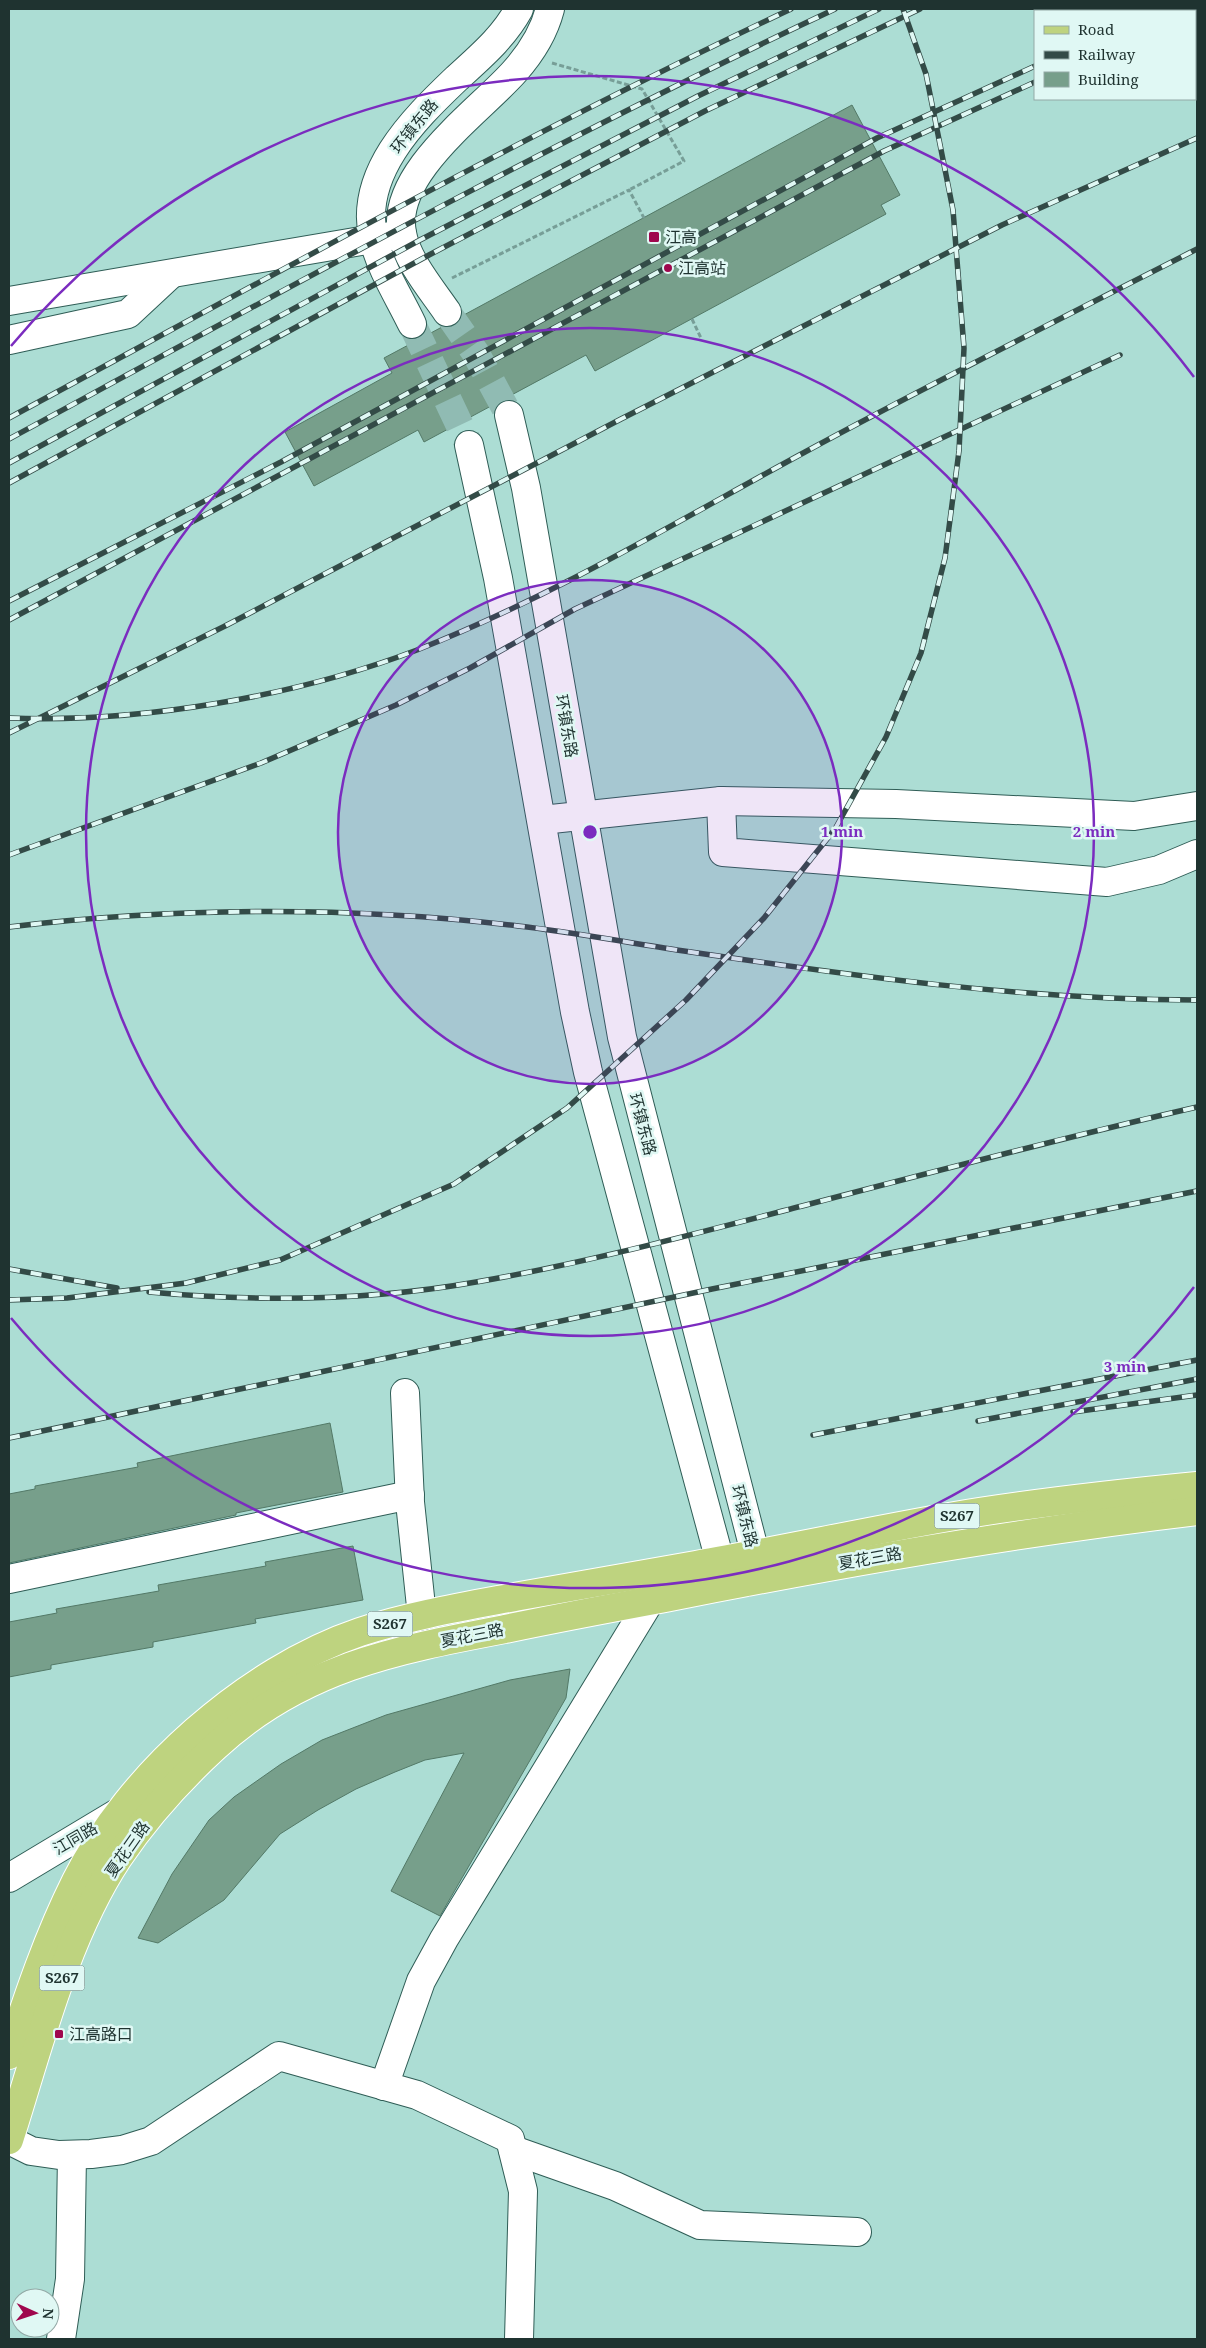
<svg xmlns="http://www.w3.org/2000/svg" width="1206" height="2348" font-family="'Noto Serif','Noto Sans SC',serif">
<rect width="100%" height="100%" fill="#acddd4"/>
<g fill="#779f8b" stroke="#537967">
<path d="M852,105L900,195L881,205L886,214L595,371L586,355L424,442L418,430L314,486L285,432L392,373L384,358L442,327L456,325L462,316Z"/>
<path d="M330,1423L343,1492L236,1513V1515L9,1563V1494L35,1489V1486L138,1467L137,1463Z"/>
<path d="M353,1546L363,1600L255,1619L256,1623L153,1642V1647L51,1665V1669L9,1677V1622L57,1613L56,1609L159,1591L158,1585L266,1566L265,1562Z"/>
<path d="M570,1669L566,1698L440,1916L391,1891L464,1753L425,1760L395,1772L356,1789L318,1810L280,1834L224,1900L158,1943L138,1938L172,1874L209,1820L234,1797L281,1764L322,1740L386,1715L510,1680Z"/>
</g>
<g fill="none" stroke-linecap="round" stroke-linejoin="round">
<g stroke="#90bbb3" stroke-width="28" stroke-dasharray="28 14" stroke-linecap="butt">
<path d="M447,312L475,352L509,415"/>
<path d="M412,324L469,445"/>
</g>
<g stroke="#2f5d56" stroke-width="30">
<g id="minor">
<path d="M9,301L402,234"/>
<path d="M447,312C432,290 406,259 402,233C390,173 481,110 515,71C531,53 544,32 550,9"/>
<path d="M412,324C399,297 381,269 374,241C357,175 413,120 456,79C481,56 503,38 519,9"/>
<path d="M9,340L128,314L171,274"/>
<path d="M469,445L498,578L575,1012L588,1072L720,1561L745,1582L755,1553L622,1037L526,488L509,415"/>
<path d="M721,801L723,852L1107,882L1159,870L1197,854"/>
<path d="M542,820L721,801L896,804L1134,816L1197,806"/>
<path d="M405,1393L410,1502L422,1616"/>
<path d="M9,1579L410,1495"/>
<path d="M9,1878L119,1812L123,1815"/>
<path d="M384,2086L421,1981L444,1939L650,1601"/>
<path d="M9,2140L31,2151L59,2155L91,2154L122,2150L151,2141L279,2056L417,2095L510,2139L523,2191L519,2339"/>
<path d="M513,2150L615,2186L700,2225L857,2232"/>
<path d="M61,2339L70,2279L72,2155"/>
</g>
</g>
<g stroke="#fff" stroke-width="30">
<g id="major">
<path d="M9,2055C28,1996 48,1937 76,1881C128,1776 247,1670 360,1632C412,1615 467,1606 520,1596C579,1586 637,1575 696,1565C781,1550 864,1532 949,1517C1031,1503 1114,1494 1197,1486"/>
<path d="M9,2140C38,2049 65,1938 118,1858C145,1818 179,1780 215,1747C300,1668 395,1650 505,1629C558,1618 611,1608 665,1598C841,1563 1018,1532 1197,1511"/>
</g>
</g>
<g stroke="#779e97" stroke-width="3" stroke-dasharray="5 2.5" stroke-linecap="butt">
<path d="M552,63L642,89L684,161L629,190"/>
<path d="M452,278L629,190L644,218"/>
<path d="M692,319L701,338"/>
</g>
<use href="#minor" stroke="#fff" stroke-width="28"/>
<use href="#major" stroke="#bed37f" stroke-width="28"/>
<g stroke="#334b47" stroke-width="5.5">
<g id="rail">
<path d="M1156,11L1162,9"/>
<path d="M1187,11L1193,9"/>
<path d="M9,418C268,278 525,134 791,9"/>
<path d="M9,439C282,291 554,141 835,9"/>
<path d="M9,463L420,240L698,96L879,9"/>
<path d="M9,483L429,255L705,111L920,9"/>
<path d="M9,601L281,462L877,138L1035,66"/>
<path d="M9,620L884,151L1035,82"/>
<path d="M9,718C140,723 294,697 417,650C552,597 678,521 805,452C934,382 1066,316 1197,249"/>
<path d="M9,733L225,626L621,419L1002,225L1197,138"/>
<path d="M9,855L261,763L396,705L470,668L575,609L1120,355"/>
<path d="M9,927C174,907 353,906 518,926C573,932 629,943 684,951C854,976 1025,1000 1197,1000"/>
<path d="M9,1269L117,1288"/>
<path d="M149,1292C258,1302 369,1301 476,1282C587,1263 697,1233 806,1205C936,1171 1066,1137 1197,1107"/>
<path d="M9,1300L67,1298L186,1283L280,1260L454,1184L567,1108L686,1000L764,918L835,829L886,737L921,653L945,558L959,451L964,348L953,210L926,74L903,9"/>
<path d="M1073,1412L1197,1395"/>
<path d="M978,1421L1197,1379"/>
<path d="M813,1435L1197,1360"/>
<path d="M9,1438L712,1289L1197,1191"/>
</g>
</g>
<use href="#rail" stroke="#e0f8f4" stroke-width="4" stroke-dasharray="11" stroke-linecap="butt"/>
</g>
<circle cx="590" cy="832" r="252" fill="#7b2cbf" fill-opacity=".12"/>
<g fill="none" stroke="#7b2cbf" stroke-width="2.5">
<circle cx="590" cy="832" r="252"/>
<circle cx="590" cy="832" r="504"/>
<path d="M1194 1287A756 756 0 0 1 11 1318M11 346A756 756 0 0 1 1194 377"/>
</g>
<g fill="#9f074d" stroke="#e0f8f4" stroke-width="2">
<rect x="648" y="231" width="12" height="12" rx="2.5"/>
<circle cx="668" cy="268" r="5"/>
<rect x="54" y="2029" width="10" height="10" rx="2.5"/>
</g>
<g text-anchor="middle" stroke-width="5" stroke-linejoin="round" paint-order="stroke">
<g fill="#e0f8f4" stroke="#596e6b" stroke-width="1">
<rect x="934.5" y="1503.5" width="45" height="25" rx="4"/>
<rect x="367.5" y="1611.5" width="45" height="25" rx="4"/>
<rect x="39.5" y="1965.5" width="45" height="25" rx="4"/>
</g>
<g font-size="15" font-weight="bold" fill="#1f3330">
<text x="957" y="1521">S267</text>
<text x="390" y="1629">S267</text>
<text x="62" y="1983">S267</text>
</g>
<g font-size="16" fill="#1f3330" stroke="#e0f8f4">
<text transform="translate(414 126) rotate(-51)" y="6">环镇东路</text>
<text transform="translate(567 726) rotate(80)" y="6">环镇东路</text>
<text transform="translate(643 1124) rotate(75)" y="6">环镇东路</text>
<text transform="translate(745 1516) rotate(76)" y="6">环镇东路</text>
<text transform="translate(870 1558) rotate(-10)" y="6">夏花三路</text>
<text transform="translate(472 1635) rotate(-11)" y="6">夏花三路</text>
<text transform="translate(75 1838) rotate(-30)" y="6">江同路</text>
<text transform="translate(127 1849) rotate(-55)" y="6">夏花三路</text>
</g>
<g font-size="16" fill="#1f3330" stroke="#e0f8f4" text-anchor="start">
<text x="665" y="243">江高</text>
<text x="678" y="274">江高站</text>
<text x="69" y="2040">江高路口</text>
</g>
</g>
<circle cx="590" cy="832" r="8" fill="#7b2cbf" stroke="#e0f8f4" stroke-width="2.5"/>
<g font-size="15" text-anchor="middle" font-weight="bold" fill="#7b2cbf" stroke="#e0f8f4" stroke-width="5" stroke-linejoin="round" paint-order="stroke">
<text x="842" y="837">1 min</text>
<text x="1094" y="837">2 min</text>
<text x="1125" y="1372">3 min</text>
</g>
<rect width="1206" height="2348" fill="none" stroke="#1f3330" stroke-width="20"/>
<rect x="1034" y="10" width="162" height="90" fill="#e0f8f4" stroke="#93a9a6"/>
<rect x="1044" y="26" width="25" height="8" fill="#bed37f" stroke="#93a9a6"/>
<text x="1078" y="35" font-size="15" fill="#1f3330">Road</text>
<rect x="1044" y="51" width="25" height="8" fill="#334b47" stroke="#93a9a6"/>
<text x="1078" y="60" font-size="15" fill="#1f3330">Railway</text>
<rect x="1044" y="72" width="25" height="15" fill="#779f8b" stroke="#93a9a6"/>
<text x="1078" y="85" font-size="15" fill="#1f3330">Building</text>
<g transform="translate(35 2313) rotate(93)"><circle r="24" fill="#e0f8f4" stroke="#93a9a6"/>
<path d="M0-4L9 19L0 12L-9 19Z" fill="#9f074d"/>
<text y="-8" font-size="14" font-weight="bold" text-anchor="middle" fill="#1f3330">N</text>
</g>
</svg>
